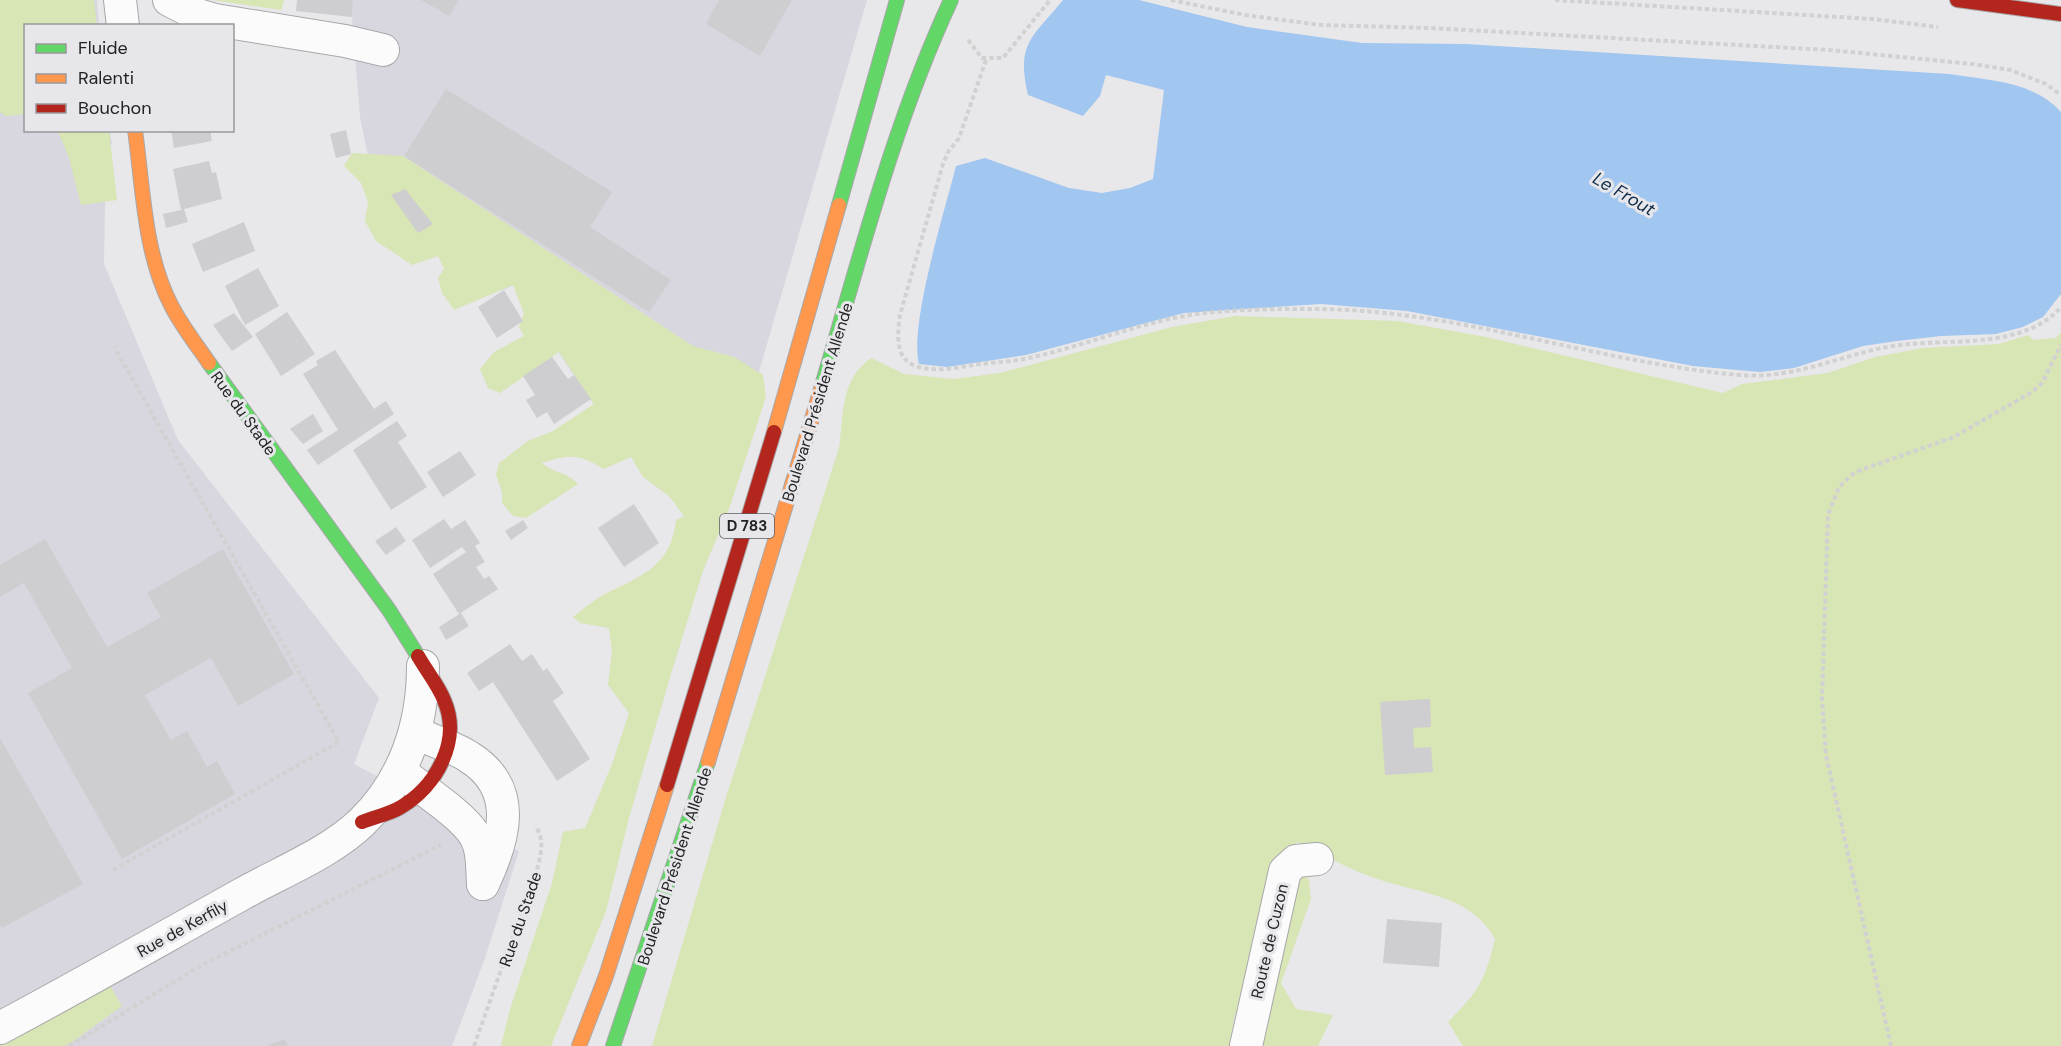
<svg xmlns="http://www.w3.org/2000/svg" width="2061" height="1046" font-family="'DM Sans',sans-serif">
<rect width="100%" height="100%" fill="#e8e7ea"/>
<g fill="#d8d7df">
<path d="M0,0H97L99,25L26,26V130L110,131L112,144L106,150L104,264L178,440L379,698L354,764L519,851L485,958L452,1046H0Z"/>
<path d="M353,0H867L742,430L594,405L513,285L504,290L466,259L369,161L360,117L352,17Z"/>
</g>
<g fill="#d8e5b4">
<path d="M0,0H94L97,25L26,26L25,114L6,116L0,112Z"/>
<path d="M212,0H283L284,2L281,10Z"/>
<path d="M58,131H109L117,200L81,205L69,158Z"/>
<path d="M352,153L403,156L693,346L734,357L763,375L766,397L729,509L703,571L671,674L629,818L606,911L551,1046H501L510,1009L552,883L563,832L585,828L612,764L629,713L608,685L612,651L609,628L580,623L573,617C583,609 593,601 603,595C640,576 671,568 676,520L684,516L669,496L643,477L631,457L604,469C578,454 571,454 542,463C555,474 566,471 578,484L526,518L513,516L502,503V492L496,475L499,463L528,441L553,431L594,404L559,352L500,393L488,388L480,369L494,352L524,336L519,327L524,314L513,285L454,310L442,293L438,278L444,269L438,256L412,265L376,241L365,221L368,202L361,183L344,166Z"/>
<path d="M1235,316L1397,321L1486,337L1723,393L1742,384L1828,373L1875,357L1923,348L1999,344L2028,335L2034,340L2056,338L2061,332V1046H1463L1448,1022C1478,992 1485,981 1495,939C1470,893 1417,894 1372,877C1347,868 1322,854 1297,842L1282,859L1309,879L1311,899L1281,983L1296,1009L1333,1015L1318,1046H1258L1235,1013L1229,1046H652L726,797L839,448C844,414 840,380 871,358L904,374L953,379L1000,373L1172,327Z"/>
<path d="M111,987L122,1006L72,1042L64,1046H0V1031L86,990Z"/>
</g>
<path fill="#a1c6ef" d="M1063,0H1139L1247,27L1362,43L1466,44L1949,74C1987,80 2034,81 2061,112V294L2043,317L2023,327L1996,334L1941,336L1897,341L1863,346L1794,368L1760,372L1693,366L1407,311L1321,304L1184,313L1026,355L947,367L919,364C909,325 945,210 956,166L985,158L1069,188L1102,193L1130,188L1153,179L1164,90L1106,75L1100,96L1083,116L1028,95C1016,43 1032,38 1063,0Z"/>
<g fill="#cecdcf">
<path d="M297,0H353L352,17L296,11Z"/>
<path d="M421,0H459L449,16Z"/>
<path d="M719,0H792L760,56L706,24Z"/>
<path d="M446,89L612,192L590,227L671,280L649,312L404,156Z"/>
<path d="M171,130H210L212,141L174,148Z"/>
<path d="M346,130L351,154L336,158L330,134Z"/>
<path d="M209,161L212,173L216,172L222,199L184,209L188,222L166,228L163,214L181,210L173,169Z"/>
<path d="M405,189L433,224L418,233L391,195Z"/>
<path d="M244,222L255,251L203,272L192,244Z"/>
<path d="M258,268L279,306L245,325L225,286Z"/>
<path d="M504,290L523,321L497,338L478,307Z"/>
<path d="M287,312L315,354L281,376L255,334Z"/>
<path d="M234,313L253,337L232,351L213,325Z"/>
<path d="M335,350L374,409L386,401L394,414L318,465L307,450L338,430L303,374L318,365L316,361Z"/>
<path d="M552,357L568,379L574,375L591,399L554,424L547,412L537,418L526,400L535,395L523,376Z"/>
<path d="M313,414L323,431L303,444L290,429Z"/>
<path d="M397,421L407,436L398,442L427,487L391,510L353,450Z"/>
<path d="M460,451L476,475L443,497L427,472Z"/>
<path d="M634,504L659,543L624,567L598,528Z"/>
<path d="M444,519L451,529L465,520L480,543L475,546L485,562L476,567L484,579L489,576L498,589L459,614L433,574L466,552L462,547L430,568L412,540Z"/>
<path d="M523,520L528,528L511,540L505,531Z"/>
<path d="M396,527L406,541L386,555L375,541Z"/>
<path d="M45,539L107,647L161,617L147,593L223,549L294,674L238,706L211,658L145,695L171,740L187,731L207,767L217,761L235,794L122,859L28,693L72,668L24,583L0,597V565Z"/>
<path d="M461,613L469,626L446,640L439,627Z"/>
<path d="M510,644L522,661L532,654L543,671L547,668L564,693L553,701L590,759L557,781L493,682L479,691L467,673Z"/>
<path d="M1430,699L1431,727L1413,728L1414,748L1431,747L1433,772L1385,775L1380,702Z"/>
<path d="M0,738L83,884L2,928L0,924Z"/>
<path d="M1387,919L1442,923L1439,967L1383,963Z"/>
<path d="M285,1039L288,1046H267Z"/>
</g>
<g fill="none" stroke-linecap="round" stroke-linejoin="round">
<g stroke="#a8a8aa" stroke-width="34">
<g id="street">
<path d="M120,0L123,26"/>
<path d="M169,0L198,15L215,20L345,41L383,50"/>
<path d="M423,736C438,743 456,748 469,757C520,789 504,840 483,884"/>
<path d="M402,773C422,789 461,814 474,834C483,848 482,867 483,884"/>
<path d="M0,1028C81,985 161,939 242,894C281,872 330,853 362,822C405,780 423,724 423,666"/>
<path d="M1246,1046L1285,871L1296,861L1317,859"/>
</g>
</g>
<g stroke="#a8a8aa" stroke-width="16">
<g id="fast">
<path d="M839,205L897,0"/>
<path d="M209,363L389,610L418,656"/>
<path d="M821,389C860,258 893,125 951,0"/>
<path d="M613,1046L708,762"/>
</g>
</g>
<g stroke="#a8a8aa" stroke-width="16">
<g id="slow">
<path d="M135,130C143,187 144,253 171,305C181,325 196,344 209,363"/>
<path d="M774,432L839,205"/>
<path d="M708,762L821,389"/>
<path d="M579,1046L606,976L667,785"/>
</g>
</g>
<g stroke="#a8a8aa" stroke-width="16">
<g id="jam">
<path d="M1957,0L2061,14"/>
<path d="M667,785L774,432"/>
<path d="M362,822C374,817 390,814 401,807C436,786 462,741 444,700C438,685 426,670 418,656"/>
</g>
</g>
<g stroke="#d1d1d2" stroke-width="4" stroke-dasharray="4.5 3" stroke-linecap="butt">
<path d="M1171,0L1245,15L1320,25L1430,28L1829,50L1973,64L2010,70L2046,84L2061,95"/>
<path d="M1555,0L1872,19L1938,27"/>
<path d="M968,40L982,58H1003L1050,0"/>
<path d="M986,60L959,138L948,152L943,164L900,315C898,332 894,356 913,365C933,373 955,368 974,365C992,362 1011,362 1029,358C1083,346 1136,324 1190,315C1230,309 1273,309 1314,309C1458,309 1597,363 1740,375C1800,380 1851,349 1909,344C1956,340 2027,347 2061,307"/>
<path d="M113,870L339,742L114,347"/>
<path d="M69,1046L202,965L441,845"/>
<path d="M474,1046L538,866C541,853 545,838 535,826"/>
<path d="M1891,1046L1826,755L1822,698L1828,515L1839,487L1855,472L1954,437L2032,392L2042,383L2061,345"/>
</g>
<use href="#street" stroke="#fcfbfc" stroke-width="32"/>
<use href="#fast" stroke="#63d668" stroke-width="14"/>
<use href="#slow" stroke="#ff974d" stroke-width="14"/>
<use href="#jam" stroke="#b3261e" stroke-width="14"/>
</g>
<g text-anchor="middle" stroke-width="6" stroke-linejoin="round" paint-order="stroke">
<rect fill="#e7e6eb" stroke="#5e5e60" stroke-width="1.5" x="720" y="514" width="54" height="24" rx="4.5"/>
<g font-size="15" font-weight="bold" fill="#232324">
<text x="747" y="531">D 783</text>
</g>
<g font-size="16" fill="#232324" stroke="#e7e6eb">
<text transform="translate(817 402) rotate(-73)" y="6">Boulevard Président Allende</text>
<text transform="translate(244 413) rotate(54)" y="6">Rue du Stade</text>
<text transform="translate(674 866) rotate(-72)" y="6">Boulevard Président Allende</text>
<text transform="translate(520 919) rotate(-71)" y="6">Rue du Stade</text>
<text transform="translate(182 928) rotate(-29)" y="6">Rue de Kerfily</text>
<text transform="translate(1269 941) rotate(-77)" y="6">Route de Cuzon</text>
</g>
<g font-size="18" font-style="italic" fill="#102c48" stroke="#e7e6eb">
<text transform="translate(1624 194) rotate(30)" y="6">Le Frout</text>
</g>
</g>
<rect x="24" y="24" width="210" height="108" fill="#e7e6eb" stroke="#99989b" stroke-width="1.5"/>
<rect x="36" y="44" width="30" height="9" fill="#63d668" stroke="#99989b" stroke-width="1.5"/>
<text x="78" y="54" font-size="18" fill="#232324">Fluide</text>
<rect x="36" y="74" width="30" height="9" fill="#ff974d" stroke="#99989b" stroke-width="1.5"/>
<text x="78" y="84" font-size="18" fill="#232324">Ralenti</text>
<rect x="36" y="104" width="30" height="9" fill="#b3261e" stroke="#99989b" stroke-width="1.5"/>
<text x="78" y="114" font-size="18" fill="#232324">Bouchon</text>
</svg>
